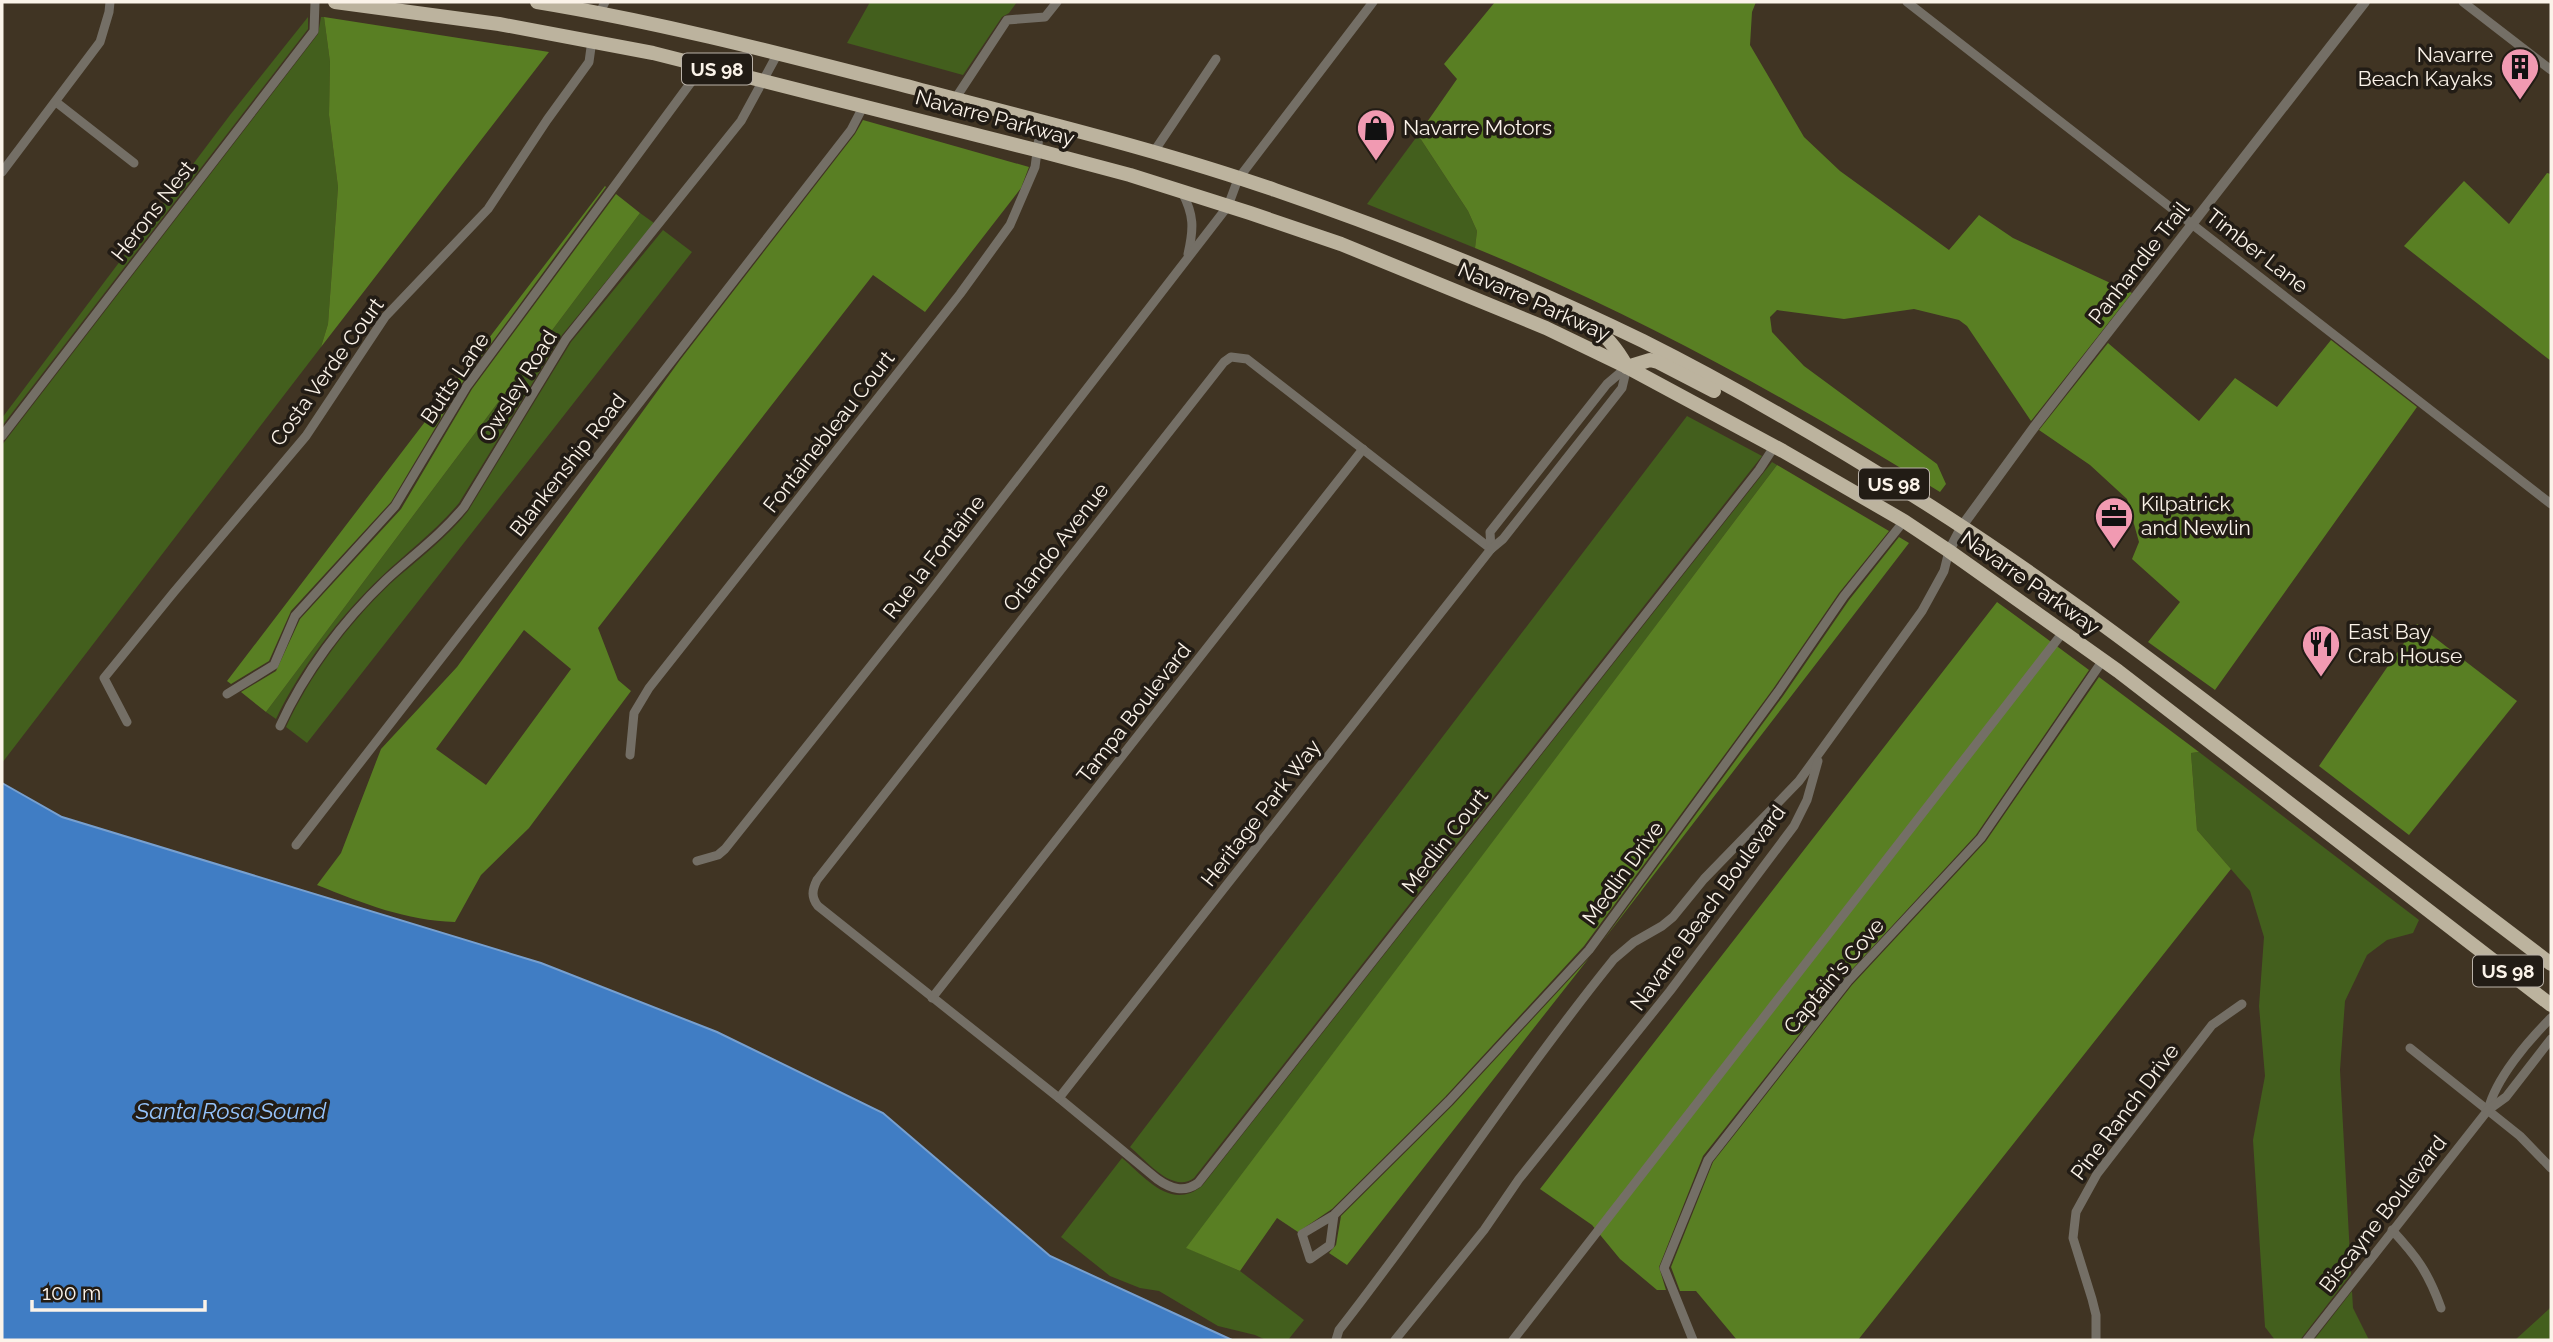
<svg xmlns="http://www.w3.org/2000/svg" width="2553" height="1342" font-family="Raleway,sans-serif">
<rect width="100%" height="100%" fill="#403423"/>
<g fill="#435f1d">
<path d="M870,2H1017L1009,13L1002,17L963,75L847,43Z"/>
<path d="M308,17V29L2,426V418L230,115Z"/>
<path d="M321,17H324L330,62L329,115L338,187L328,324L321,347L2,763V445L318,34Z"/>
<path d="M1418,135L1468,211L1477,231L1475,248L1367,204Z"/>
<path d="M640,213L654,223L562,335L459,503C436,531 407,552 381,577C339,617 301,667 276,719L266,712Z"/>
<path d="M663,230L692,252L307,743L286,727C310,675 348,624 390,584C417,560 446,539 468,511L571,342Z"/>
<path d="M1687,416L1762,456L1194,1178C1172,1194 1146,1160 1130,1147Z"/>
<path d="M1772,462L1777,465L1187,1248L1240,1271L1304,1320L1288,1340H1266L1255,1335L1218,1326L1159,1291L1140,1288L1110,1276L1061,1237L1122,1158C1146,1178 1171,1211 1202,1186Z"/>
<path d="M2199,752L2419,920L2413,933L2387,940L2367,955L2345,1001L2340,1070L2351,1274L2300,1340H2275L2265,1327L2253,1140L2265,1076L2259,1006L2264,937L2250,891L2197,830L2191,753Z"/>
<path d="M2352,1291L2353,1308L2369,1340H2314Z"/>
<path d="M2551,1306V1340H2515L2549,1309Z"/>
</g>
<g fill="#597f23" fill-rule="evenodd">
<path d="M1495,2H1756L1752,12L1750,45L1804,137L1840,171L1949,250L1979,215L2013,238L2132,293L2031,421L1967,326L1959,320L1914,309L1844,319L1777,310L1770,317L1772,332L1804,366L1937,464L1946,484L1940,492C1791,400 1638,315 1475,248L1477,231L1468,211L1418,135L1457,79L1444,64Z"/>
<path d="M324,17L549,52L321,347L328,324L338,187L329,115L330,62Z"/>
<path d="M863,120L1029,167L1021,188L925,312L873,275L598,628L618,680L631,691L529,828L481,875L455,922C407,921 362,903 317,885L341,853L381,749L457,667L680,360L855,134ZM524,630L571,669L486,785L436,749Z"/>
<path d="M2547,173L2551,174V361L2404,246L2464,181L2509,224Z"/>
<path d="M605,186L606,187L462,383L391,502L291,611L269,661L231,684L227,681Z"/>
<path d="M616,194L640,213L266,712L241,692L276,671L300,619L401,509L472,389Z"/>
<path d="M2331,340L2417,407L2215,690L2148,642L2180,602L2132,559L2139,542L2127,499L2090,465L2039,430L2108,343L2199,421L2235,378L2277,407Z"/>
<path d="M1777,465L1889,531L1839,593L1773,689L1584,946L1445,1097L1332,1209L1298,1232L1277,1218L1240,1271L1186,1248Z"/>
<path d="M1899,537L1909,543L1602,942L1783,696L1849,600Z"/>
<path d="M1997,602L2089,670L1976,835L1844,978L1703,1156L1659,1267L1666,1290H1657L1620,1259L1592,1225L1540,1189Z"/>
<path d="M2417,624L2517,701L2409,835L2319,766Z"/>
<path d="M2099,677L2199,752L2191,753L2197,830L2231,869L1858,1340H1737L1696,1291H1680L1671,1267L1713,1162L1852,985L1986,841Z"/>
<path d="M1589,958L1347,1265L1329,1253L1336,1245L1341,1216L1453,1105Z"/>
</g>
<path fill="#407dc4" stroke="#78a0cf" stroke-width="2" d="M2,783L62,817L541,963L717,1032L883,1113L1050,1256L1232,1340H2Z"/>
<g fill="none" stroke-linecap="round" stroke-linejoin="round">
<g stroke="#746f66" stroke-width="9">
<path d="M1907,2L2551,504"/>
<path d="M2463,2L2551,70"/>
<path d="M600,12L605,2"/>
<path d="M955,99L1007,20L1045,17L1057,2"/>
<path d="M56,102L134,163"/>
<path d="M1153,153L1216,59"/>
<path d="M2,172L100,42L109,12L110,2"/>
<path d="M1182,192C1194,215 1194,228 1188,254"/>
<path d="M2,436L314,31L315,2"/>
<path d="M1491,549L1247,359L1231,357L1224,362L817,880C812,890 811,897 818,906L1059,1098L1157,1179C1171,1189 1184,1193 1198,1183L1759,470L1774,447"/>
<path d="M1491,549L1490,532L1607,384L1627,367"/>
<path d="M227,694L274,665L295,616L395,506L467,386L703,66"/>
<path d="M127,722L104,678L174,592L306,436L385,317L488,209L547,120L589,62L592,40"/>
<path d="M280,726C304,673 343,621 386,580C412,556 441,535 464,507L566,339L741,121L778,53"/>
<path d="M630,755L634,713L649,688L960,294L1010,225L1035,167L1041,122"/>
<path d="M296,845L851,130L864,105"/>
<path d="M697,861L718,855L725,849L932,589L1228,206L1238,179L1373,2"/>
<path d="M932,998L1363,449"/>
<path d="M2410,1048L2520,1136L2551,1168"/>
<path d="M1059,1098L1491,549L1503,539L1622,388L1627,367"/>
<path d="M2488,1110C2496,1078 2528,1041 2551,1018"/>
<path d="M1334,1215L1330,1245L1310,1259L1302,1234L1334,1215L1449,1101L1589,950L1778,692L1844,596L1904,521"/>
<path d="M2392,1230C2417,1257 2428,1272 2441,1308"/>
<path d="M1336,1340L1339,1330C1434,1209 1517,1079 1614,959L1634,942L1662,926L1673,917L1704,879L1799,781L1922,611L1944,571L1949,551"/>
<path d="M1395,1340L1484,1230L1519,1179L1670,991L1794,826L1807,800L1818,761"/>
<path d="M1513,1340L2064,631"/>
<path d="M1693,1340L1664,1268L1708,1160L1848,981L1981,838L2103,660"/>
<path d="M2096,1340V1315L2092,1299L2073,1238L2076,1212L2097,1174L2212,1025L2242,1004"/>
<path d="M2307,1340L2488,1110L2506,1097L2551,1039"/>
</g>
<path stroke="#746f66" stroke-width="10" d="M1949,551L1962,526L2035,426L2365,2"/>
<g stroke="#bcb39e" stroke-width="14">
<path d="M335,2L499,24L653,53L1036,150L1130,175L1250,213L1341,244L1546,328L1627,367L1783,451L1904,521L1949,551L2118,671L2551,1005"/>
<path d="M537,2C665,23 789,56 914,88C1034,120 1157,149 1275,190C1400,233 1524,283 1643,341C1737,388 1830,443 1919,499C2032,570 2138,650 2243,730C2346,808 2449,886 2551,964"/>
<path d="M1586,321C1604,333 1617,348 1627,367L1650,360L1658,362L1714,391"/>
</g>
</g>
<defs>
<g id="building-pin" transform="scale(2.0125)"><path d="M0 17L-7.5 6A9.5 9.5 0 1 1 7.5 6Z" fill="#f19ab2" stroke="#221c15"/><path d="M-4-6H4V6H1V3H-1V6H-4ZM-2.5-4.3h1.7v1.8h-1.7ZM.8-4.3h1.7v1.8H.8ZM-2.5-1h1.7V.8h-1.7ZM.8-1h1.7V.8H.8Z" fill="#111"/></g>
<g id="shop-pin" transform="scale(2.0125)"><path d="M0 17L-7.5 6A9.5 9.5 0 1 1 7.5 6Z" fill="#f19ab2" stroke="#221c15"/><path d="M-5-2.5h2.3a2.7 3.5 0 0 1 5.4 0H5L5.5 6h-11ZM-1.5-2.5h3a1.5 2.3 0 0 0-3 0Z" fill="#111"/></g>
<g id="office-pin" transform="scale(2.0125)"><path d="M0 17L-7.5 6A9.5 9.5 0 1 1 7.5 6Z" fill="#f19ab2" stroke="#221c15"/><path d="M-6-3h4V-5.5h4V-3h4V5H-6ZM-1-4.5V-3h2v-1.5ZM-6 0V1H6V0Z" fill="#111"/></g>
<g id="restaurant-pin" transform="scale(2.0125)"><path d="M0 17L-7.5 6A9.5 9.5 0 1 1 7.5 6Z" fill="#f19ab2" stroke="#221c15"/><path d="M-5-6h1v4h1v-4h1v4h1v-4h1v5L-1.5 .5V6h-2V.5L-5-1ZM5-6V6H3V1.5H1.5Q1.5-4 5-6Z" fill="#111"/></g>
</defs>
<g fill-rule="evenodd">
<use href="#building-pin" x="2520" y="67"/>
<use href="#shop-pin" x="1376" y="128"/>
<use href="#office-pin" x="2114" y="516"/>
<use href="#restaurant-pin" x="2321" y="644"/>
</g>
<g text-anchor="middle" stroke-width="7" stroke-linejoin="round" paint-order="stroke">
<g fill="#221c15" stroke="#bab2a9" stroke-width="2">
<rect x="682" y="53.5" width="70" height="31" rx="5"/>
<rect x="1859" y="468.5" width="70" height="31" rx="5"/>
<rect x="2473" y="955.5" width="70" height="31" rx="5"/>
</g>
<g font-size="19" font-weight="bold" fill="#fbf3e9">
<text x="717" y="76">US 98</text>
<text x="1894" y="491">US 98</text>
<text x="2508" y="978">US 98</text>
</g>
<g font-size="21" fill="#fbf3e9" stroke="#221c15" text-anchor="start">
<text x="2493" y="62" text-anchor="end">Navarre<tspan x="2493" dy="24">Beach Kayaks</tspan></text>
<text x="1403" y="135">Navarre Motors</text>
<text x="2141" y="511">Kilpatrick<tspan x="2141" dy="24">and Newlin</tspan></text>
<text x="2348" y="639">East Bay<tspan x="2348" dy="24">Crab House</tspan></text>
</g>
<g font-size="21" fill="#fbf3e9" stroke="#221c15">
<text transform="translate(995 118) rotate(15)" y="7">Navarre Parkway</text>
<text transform="translate(153 211) rotate(-52)" y="7">Herons Nest</text>
<text transform="translate(2257 251) rotate(38)" y="7">Timber Lane</text>
<text transform="translate(2139 263) rotate(-52)" y="7">Panhandle Trail</text>
<text transform="translate(1534 302) rotate(24)" y="7">Navarre Parkway</text>
<text transform="translate(327 372) rotate(-54)" y="7">Costa Verde Court</text>
<text transform="translate(455 378) rotate(-56)" y="7">Butts Lane</text>
<text transform="translate(518 386) rotate(-58)" y="7">Owsley Road</text>
<text transform="translate(829 432) rotate(-52)" y="7">Fontainebleau Court</text>
<text transform="translate(568 465) rotate(-52)" y="7">Blankenship Road</text>
<text transform="translate(1056 547) rotate(-52)" y="7">Orlando Avenue</text>
<text transform="translate(934 557) rotate(-52)" y="7">Rue la Fontaine</text>
<text transform="translate(2030 583) rotate(35)" y="7">Navarre Parkway</text>
<text transform="translate(1134 713) rotate(-52)" y="7">Tampa Boulevard</text>
<text transform="translate(1261 813) rotate(-52)" y="7">Heritage Park Way</text>
<text transform="translate(1445 841) rotate(-52)" y="7">Medlin Court</text>
<text transform="translate(1623 873) rotate(-54)" y="7">Medlin Drive</text>
<text transform="translate(1708 908) rotate(-54)" y="7">Navarre Beach Boulevard</text>
<text transform="translate(1834 976) rotate(-50)" y="7">Captain's Cove</text>
<text transform="translate(2125 1112) rotate(-53)" y="7">Pine Ranch Drive</text>
<text transform="translate(2383 1214) rotate(-52)" y="7">Biscayne Boulevard</text>
</g>
<g font-size="23" font-style="italic" fill="#96c4fc" stroke="#221c15">
<text x="231" y="1119">Santa Rosa Sound</text>
</g>
</g>
<rect width="2553" height="1342" fill="none" stroke="#fbf3e9" stroke-width="7"/>
<path d="M32 1300v10h173v-10" fill="none" stroke="#fbf3e9" stroke-width="3.5"/>
<text x="42" y="1300" font-size="21" fill="#fbf3e9" stroke="#221c15" stroke-width="5" paint-order="stroke">100 m</text>
</svg>
